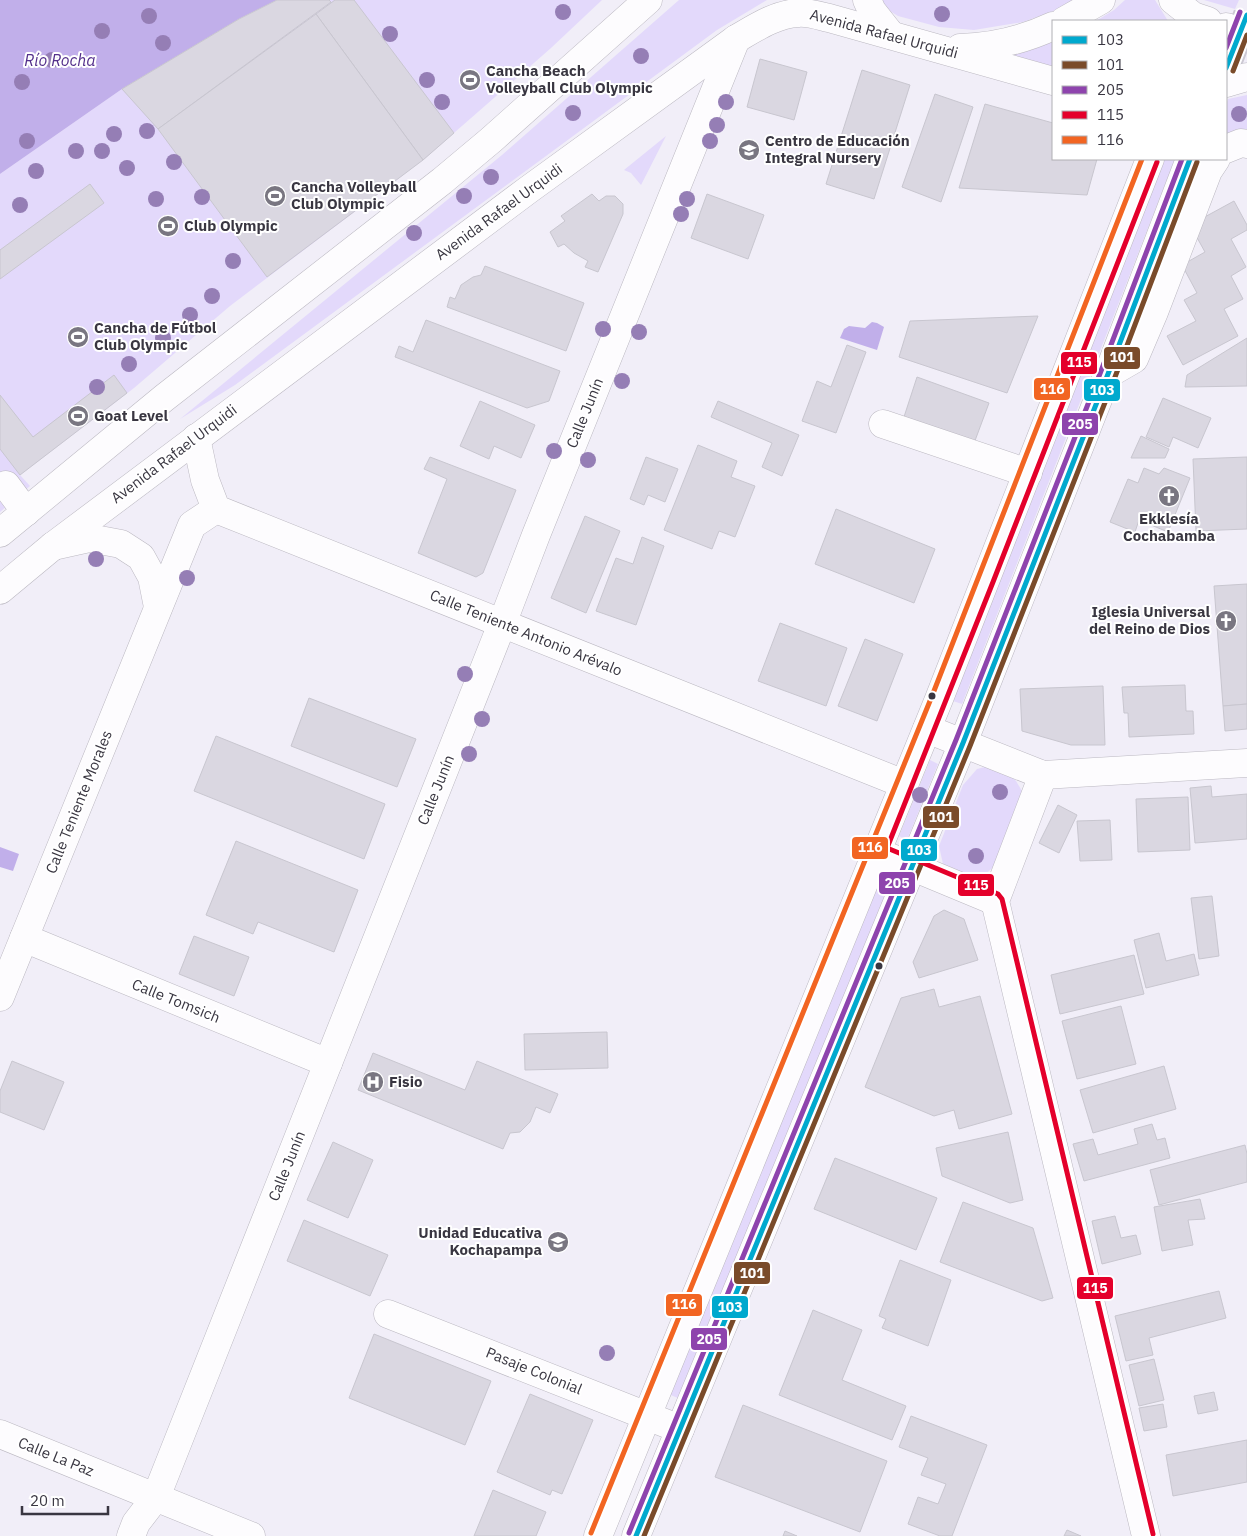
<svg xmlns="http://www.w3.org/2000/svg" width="1247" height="1536" font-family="'IBM Plex Sans',sans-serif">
<rect width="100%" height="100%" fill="#f1eef8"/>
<g fill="#e3d9fb">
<path d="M277,0H602L551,48L423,160L230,306L134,388L20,475L30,486L0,512V174L122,89L239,19Z"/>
<path d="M679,0H767L717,30L235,385L180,419L502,155Z"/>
<path d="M881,0H1073L1059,9L1023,22L974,30L939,27L898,16L885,8Z"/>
<path d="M1125,0H1155L1168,21H1096L1114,10Z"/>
<path d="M1204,0H1239L1235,9Z"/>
<path d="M1053,42V70L1002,55L1050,43Z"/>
<path d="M1247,95V134L1226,139V105L1228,99Z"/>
<path d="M666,136L641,185L631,173L624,170Z"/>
<path d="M1161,159H1175L962,704L953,701Z"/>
<path d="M930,760L938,764L907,840L899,836Z"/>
<path d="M989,766L1008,773L1016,781L1022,791L1021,804L998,863L982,877L971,879L950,871L943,864L939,846L963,785L977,769Z"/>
<path d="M881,877L891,881L678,1398L668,1394Z"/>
</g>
<g fill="#c1afea">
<path d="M0,0H277L239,19L122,89L0,174Z"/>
<path d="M872,322L877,323L884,327L877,350L840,338L844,329L849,326L865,328Z"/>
<path d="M0,847L19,854L13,871L0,867Z"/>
</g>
<g fill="#dad7e1" stroke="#c8c6cf">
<path d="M277,0H329L331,2L158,129L122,89L239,19Z"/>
<path d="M335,0H354L454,133L423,160L316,14Z"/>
<path d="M316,14L423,160L267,277L158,129Z"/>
<path d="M760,59L807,72L794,120L747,107Z"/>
<path d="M862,70L910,85L874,199L826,184Z"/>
<path d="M935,94L973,107L941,202L902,187Z"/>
<path d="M985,104L1053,123V159H1097L1087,195L959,188Z"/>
<path d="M90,184L104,203L0,279V250Z"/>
<path d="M592,194L599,201L606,196H615L623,204V214L598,272L585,267L588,261L574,253L564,244L558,247L550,232L565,221L561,216Z"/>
<path d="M707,194L764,215L748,259L691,238Z"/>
<path d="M1234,201L1247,225V230L1231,239L1246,267L1231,276L1243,299L1224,309L1238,336L1183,365L1167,336L1196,321L1184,300L1197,293L1182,265L1205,252L1190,225Z"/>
<path d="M485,266L584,303L566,351L447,307L450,297L455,299L461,285L473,277L481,275Z"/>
<path d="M1038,316L1007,393L899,357L910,321Z"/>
<path d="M426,320L560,371L549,401L527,408L395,357L399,346L413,352Z"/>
<path d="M1247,338V386L1185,387L1187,375Z"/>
<path d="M847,345L866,352L836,433L802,421L817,381L831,387Z"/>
<path d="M114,375L127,393L20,475L0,449V395L33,437Z"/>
<path d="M917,377L989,403L973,446L903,420Z"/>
<path d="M1163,398L1211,418L1198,448L1173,437L1169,447L1146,437Z"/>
<path d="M480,401L535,425L521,458L494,446L489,459L460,446Z"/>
<path d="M718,401L799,435L782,476L762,467L772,443L711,417Z"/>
<path d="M1141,436L1169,449L1165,458H1131Z"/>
<path d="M698,445L737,461L731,477L755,486L735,537L719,531L712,549L664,530Z"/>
<path d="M430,457L516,490L483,573L476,577L418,553L447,479L424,469Z"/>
<path d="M646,457L678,469L665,502L648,495L644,505L630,499Z"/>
<path d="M1247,457V529L1196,531L1193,459Z"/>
<path d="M1144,468L1159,474L1164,468L1190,478L1168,532L1139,520L1135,532L1110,522L1128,479L1138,483Z"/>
<path d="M836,509L935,549L914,603L815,564Z"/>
<path d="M585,516L620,531L586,613L551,598Z"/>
<path d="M642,537L664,546L636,625L596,611L616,558L633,564Z"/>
<path d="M1247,584V704L1223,706L1214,586Z"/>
<path d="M780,623L847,648L826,706L758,681Z"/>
<path d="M865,639L903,654L877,721L838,706Z"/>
<path d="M1185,685L1186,711H1193L1194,734L1129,737L1128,713H1124L1122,687Z"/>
<path d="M1103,686L1105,745H1071L1022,731L1020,689Z"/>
<path d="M309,698L416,739L397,787L291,746Z"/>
<path d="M1247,704V729L1225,731L1223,706Z"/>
<path d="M216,736L385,804L364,859L194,791Z"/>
<path d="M1211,786L1212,797L1247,794V839L1195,843L1190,788Z"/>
<path d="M1188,797L1190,850L1138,852L1136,799Z"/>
<path d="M1058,805L1077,815L1059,853L1039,843Z"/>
<path d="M1110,820L1112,860L1080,861L1077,821Z"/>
<path d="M236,841L358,890L334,952L258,922L253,934L206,915Z"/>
<path d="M1212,896L1219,956L1199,959L1191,898Z"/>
<path d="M944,910L964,919L978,960L919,978L913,962L934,916Z"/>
<path d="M1159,933L1166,961L1194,954L1199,975L1146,988L1134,940Z"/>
<path d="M194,936L249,957L234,996L179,974Z"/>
<path d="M1134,955L1144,994L1060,1014L1051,975Z"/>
<path d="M934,989L939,1007L980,996L1012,1114L959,1129L954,1110L934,1116L865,1087L901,998Z"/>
<path d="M1121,1006L1136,1064L1077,1079L1062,1021Z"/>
<path d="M607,1032L608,1068L525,1070L524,1034Z"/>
<path d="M373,1053L465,1090L477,1061L558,1094L550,1113L536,1107L530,1122L520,1132L510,1133L503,1149L358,1090Z"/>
<path d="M12,1061L64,1082L44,1130L0,1112V1091Z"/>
<path d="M1164,1066L1176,1109L1093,1133L1080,1090Z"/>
<path d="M1152,1124L1157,1140L1165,1138L1170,1158L1084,1181L1073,1144L1093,1139L1098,1155L1138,1144L1134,1129Z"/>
<path d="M1008,1132L1023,1200L1010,1203L942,1176L936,1148Z"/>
<path d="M333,1142L373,1160L348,1218L307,1200Z"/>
<path d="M1245,1145L1247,1154V1182L1159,1205L1150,1170Z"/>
<path d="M835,1158L937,1198L916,1250L814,1209Z"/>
<path d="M1200,1199L1205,1219L1188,1220L1193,1245L1162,1251L1154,1207Z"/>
<path d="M963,1202L1033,1228L1053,1298L1042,1301L940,1262Z"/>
<path d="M1115,1216L1121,1238L1136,1235L1141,1254L1102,1264L1092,1221Z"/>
<path d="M304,1220L388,1255L370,1296L287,1261Z"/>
<path d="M900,1260L951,1280L928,1346L882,1328L886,1319L879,1316Z"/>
<path d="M1219,1291L1226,1318L1149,1338L1153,1355L1126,1361L1115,1316Z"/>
<path d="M813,1310L862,1330L842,1380L906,1406L892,1440L779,1395Z"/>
<path d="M374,1334L491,1381L465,1445L349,1398Z"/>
<path d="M1154,1359L1164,1400L1139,1406L1129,1365Z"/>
<path d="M1214,1392L1218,1410L1198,1414L1194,1396Z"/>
<path d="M530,1394L593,1420L562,1494L552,1490L550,1495L497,1472Z"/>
<path d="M1163,1404L1167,1427L1144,1431L1139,1408Z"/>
<path d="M743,1405L887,1461L860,1532L715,1477Z"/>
<path d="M911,1416L987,1445L952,1536H940L908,1524L918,1497L938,1504L946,1484L921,1475L928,1458L899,1447Z"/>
<path d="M1247,1440V1482L1173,1496L1166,1455Z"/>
<path d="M493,1490L546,1512L536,1536H474Z"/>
<path d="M1067,1530L1081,1536H1064Z"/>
<path d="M785,1531L797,1536H783Z"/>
</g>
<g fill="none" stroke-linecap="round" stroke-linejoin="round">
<path stroke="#ccc9d3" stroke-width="28" stroke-dasharray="28 14" stroke-linecap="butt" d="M1226,68L1247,15"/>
<g stroke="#bbb8c1" stroke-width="29">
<g id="minor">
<path d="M883,424L1028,473"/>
<path d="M196,438L205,480L216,509L904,784"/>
<path d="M6,485L26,512"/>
<path d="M53,546L89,538L121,544L141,557L152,577L158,607"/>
<path d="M927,729L1043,775L1247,763"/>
<path d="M1043,775L995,901L1146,1536"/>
<path d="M877,852L995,901"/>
<path d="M24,938L328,1063"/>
<path d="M0,997L192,525L216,509"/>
<path d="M388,1314L680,1429"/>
<path d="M0,1434L251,1536"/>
<path d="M131,1536L136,1523L156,1497L502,624L536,535L736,39"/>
</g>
</g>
<g stroke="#bbb8c1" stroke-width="29">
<g id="major">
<path d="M867,0L872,11L891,35"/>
<path d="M1173,0L1193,16L1208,21"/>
<path d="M1064,21L1101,0"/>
<path d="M1226,27L1247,33"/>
<path d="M960,48C993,47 1023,40 1053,26"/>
<path d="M1226,83L1247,77"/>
<path d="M1226,149L1241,143L1247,144"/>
<path d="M1108,374L1134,359L1154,312L1208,171L1216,159"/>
<path d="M0,533L164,398L442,181L491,140L648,0"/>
<path d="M0,590L53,546L528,190L736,39C755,28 776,14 798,13C807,12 820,16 829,18L1053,81"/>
<path d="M598,1536L939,699L1150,159"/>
<path d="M636,1536L963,743L1108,374L1190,159"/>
</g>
</g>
<use href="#minor" stroke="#fdfcfe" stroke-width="28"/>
<use href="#major" stroke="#fdfcfe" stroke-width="28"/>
<g stroke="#fff" stroke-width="9">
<g id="bus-1">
<path d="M1226,68L1247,15"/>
<path d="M636,1536L963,743L1108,374L1190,159"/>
</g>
</g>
<g stroke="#fff" stroke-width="9">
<g id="bus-2">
<path d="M1233,71L1247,35"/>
<path d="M644,1536L970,746L1115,377L1197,162"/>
</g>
</g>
<g stroke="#fff" stroke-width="9">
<g id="bus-3">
<path d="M1226,48L1240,12"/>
<path d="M629,1533L956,740L1101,371L1182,159"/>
</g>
</g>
<g stroke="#fff" stroke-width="9">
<path id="bus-4" d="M1153,1534L1002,899L998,894L887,848L993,582L1157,162"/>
</g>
<g stroke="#fff" stroke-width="9">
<path id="bus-5" d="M591,1533L932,696L1142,159"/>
</g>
<use href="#bus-1" stroke="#00a9ce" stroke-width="5"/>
<use href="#bus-2" stroke="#7a4b2a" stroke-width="5"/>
<use href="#bus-3" stroke="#8e44ad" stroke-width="5"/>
<use href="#bus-4" stroke="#e4002b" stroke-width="5"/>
<use href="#bus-5" stroke="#f26522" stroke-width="5"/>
</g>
<g fill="#957eb5">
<circle cx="563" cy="12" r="8"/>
<circle cx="942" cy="14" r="8"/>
<circle cx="149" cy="16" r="8"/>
<circle cx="102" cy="31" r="8"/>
<circle cx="390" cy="34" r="8"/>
<circle cx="163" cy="43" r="8"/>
<circle cx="641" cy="56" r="8"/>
<circle cx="52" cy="60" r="8"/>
<circle cx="427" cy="80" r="8"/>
<circle cx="22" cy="82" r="8"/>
<circle cx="442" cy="102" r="8"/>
<circle cx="726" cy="102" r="8"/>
<circle cx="573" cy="113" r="8"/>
<circle cx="1239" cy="114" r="8"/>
<circle cx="717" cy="125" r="8"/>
<circle cx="147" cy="131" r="8"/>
<circle cx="114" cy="134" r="8"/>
<circle cx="27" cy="141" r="8"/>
<circle cx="710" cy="141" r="8"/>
<circle cx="76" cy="151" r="8"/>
<circle cx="102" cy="151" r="8"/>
<circle cx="174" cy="162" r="8"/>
<circle cx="127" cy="168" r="8"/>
<circle cx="36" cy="171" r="8"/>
<circle cx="491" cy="177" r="8"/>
<circle cx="464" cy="196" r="8"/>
<circle cx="202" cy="197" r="8"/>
<circle cx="156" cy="199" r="8"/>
<circle cx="687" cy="199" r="8"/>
<circle cx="20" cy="205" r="8"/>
<circle cx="681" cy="214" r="8"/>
<circle cx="414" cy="233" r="8"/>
<circle cx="233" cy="261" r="8"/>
<circle cx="212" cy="296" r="8"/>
<circle cx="190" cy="315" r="8"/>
<circle cx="603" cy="329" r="8"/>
<circle cx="639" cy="332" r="8"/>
<circle cx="163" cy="338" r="8"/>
<circle cx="129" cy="364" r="8"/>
<circle cx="622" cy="381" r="8"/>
<circle cx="97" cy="387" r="8"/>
<circle cx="554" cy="451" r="8"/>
<circle cx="588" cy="460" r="8"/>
<circle cx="96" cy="559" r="8"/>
<circle cx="187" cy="578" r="8"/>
<circle cx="465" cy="674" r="8"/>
<circle cx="482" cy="719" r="8"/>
<circle cx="469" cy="754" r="8"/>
<circle cx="1000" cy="792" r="8"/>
<circle cx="920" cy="795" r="8"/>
<circle cx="976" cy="856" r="8"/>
<circle cx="607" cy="1353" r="8"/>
</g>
<defs>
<g id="stadium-disc" transform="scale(1.125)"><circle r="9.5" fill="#797681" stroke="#fff"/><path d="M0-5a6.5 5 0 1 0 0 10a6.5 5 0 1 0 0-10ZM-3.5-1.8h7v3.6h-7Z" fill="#fff"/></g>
<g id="school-disc" transform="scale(1.125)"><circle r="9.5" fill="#797681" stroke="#fff"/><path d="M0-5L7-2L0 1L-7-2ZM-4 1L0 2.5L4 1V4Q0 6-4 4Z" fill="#fff"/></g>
<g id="church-disc" transform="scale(1.125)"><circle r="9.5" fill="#797681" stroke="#fff"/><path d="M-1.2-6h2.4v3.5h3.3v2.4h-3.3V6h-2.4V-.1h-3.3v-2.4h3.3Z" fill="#fff"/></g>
<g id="hospital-disc" transform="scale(1.125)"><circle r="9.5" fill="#797681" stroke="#fff"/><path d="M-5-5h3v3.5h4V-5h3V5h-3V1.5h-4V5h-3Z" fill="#fff"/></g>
</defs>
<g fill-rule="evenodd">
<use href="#stadium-disc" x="470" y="80"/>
<use href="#school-disc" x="749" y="150"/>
<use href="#stadium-disc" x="275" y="196"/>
<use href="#stadium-disc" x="168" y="226"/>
<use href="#stadium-disc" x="78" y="337"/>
<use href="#stadium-disc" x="78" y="416"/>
<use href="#church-disc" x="1169" y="496"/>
<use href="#church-disc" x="1226" y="621"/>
<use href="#hospital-disc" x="373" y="1082"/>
<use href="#school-disc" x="558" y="1242"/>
</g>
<g fill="#393641" stroke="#fff" stroke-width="2">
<circle cx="932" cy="696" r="4.5"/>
<circle cx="879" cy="966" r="4.5"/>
</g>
<g text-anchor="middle" stroke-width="4" stroke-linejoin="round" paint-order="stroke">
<g font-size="15" fill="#393641" stroke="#fff">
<text transform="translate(884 34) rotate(15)" y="5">Avenida Rafael Urquidi</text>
<text transform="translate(499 212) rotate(-36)" y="5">Avenida Rafael Urquidi</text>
<text transform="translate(585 413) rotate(-68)" y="5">Calle Junín</text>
<text transform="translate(174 454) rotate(-37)" y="5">Avenida Rafael Urquidi</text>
<text transform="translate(526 633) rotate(22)" y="5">Calle Teniente Antonio Arévalo</text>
<text transform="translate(436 790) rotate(-68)" y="5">Calle Junín</text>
<text transform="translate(79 802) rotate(-68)" y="5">Calle Teniente Morales</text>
<text transform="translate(176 1001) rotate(22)" y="5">Calle Tomsich</text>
<text transform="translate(287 1166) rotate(-68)" y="5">Calle Junín</text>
<text transform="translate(534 1371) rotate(22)" y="5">Pasaje Colonial</text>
<text transform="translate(56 1457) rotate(22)" y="5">Calle La Paz</text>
</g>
<g font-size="15" font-weight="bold" fill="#393641" stroke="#fff" text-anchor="start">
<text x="486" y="76">Cancha Beach<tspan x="486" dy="17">Volleyball Club Olympic</tspan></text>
<text x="765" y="146">Centro de Educación<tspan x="765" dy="17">Integral Nursery</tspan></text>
<text x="291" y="192">Cancha Volleyball<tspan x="291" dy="17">Club Olympic</tspan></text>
<text x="184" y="231">Club Olympic</text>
<text x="94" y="333">Cancha de Fútbol<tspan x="94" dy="17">Club Olympic</tspan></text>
<text x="94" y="421">Goat Level</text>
<text x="1169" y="524" text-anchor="middle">Ekklesía<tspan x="1169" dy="17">Cochabamba</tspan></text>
<text x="1210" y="617" text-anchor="end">Iglesia Universal<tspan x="1210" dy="17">del Reino de Dios</tspan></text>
<text x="389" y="1087">Fisio</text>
<text x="542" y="1238" text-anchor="end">Unidad Educativa<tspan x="542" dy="17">Kochapampa</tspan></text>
</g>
<g font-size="16" font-style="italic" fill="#532f8b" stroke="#fff">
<text x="60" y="66">Río Rocha</text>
</g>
</g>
<g stroke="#fff" stroke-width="2">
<rect x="1103" y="346" width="38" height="24" rx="5" fill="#7a4b2a"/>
<rect x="1060" y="351" width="38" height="24" rx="5" fill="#e4002b"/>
<rect x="1033" y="377" width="38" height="24" rx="5" fill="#f26522"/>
<rect x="1083" y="378" width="38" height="24" rx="5" fill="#00a9ce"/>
<rect x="1061" y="412" width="38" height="24" rx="5" fill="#8e44ad"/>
<rect x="922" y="805" width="38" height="24" rx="5" fill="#7a4b2a"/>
<rect x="851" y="836" width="38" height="24" rx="5" fill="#f26522"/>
<rect x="900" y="838" width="38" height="24" rx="5" fill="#00a9ce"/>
<rect x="878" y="871" width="38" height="24" rx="5" fill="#8e44ad"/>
<rect x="957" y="873" width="38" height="24" rx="5" fill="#e4002b"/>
<rect x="733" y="1261" width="38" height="24" rx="5" fill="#7a4b2a"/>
<rect x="1076" y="1276" width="38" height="24" rx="5" fill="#e4002b"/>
<rect x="665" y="1293" width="38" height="24" rx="5" fill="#f26522"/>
<rect x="711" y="1295" width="38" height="24" rx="5" fill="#00a9ce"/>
<rect x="690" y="1327" width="38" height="24" rx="5" fill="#8e44ad"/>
</g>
<g font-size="14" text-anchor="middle" font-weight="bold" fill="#fff">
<text x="1122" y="362">101</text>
<text x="1079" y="367">115</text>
<text x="1052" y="394">116</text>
<text x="1102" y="395">103</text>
<text x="1080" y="429">205</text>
<text x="941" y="822">101</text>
<text x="870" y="852">116</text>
<text x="919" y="855">103</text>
<text x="897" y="888">205</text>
<text x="976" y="890">115</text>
<text x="752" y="1278">101</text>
<text x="1095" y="1293">115</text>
<text x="684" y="1309">116</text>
<text x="730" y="1312">103</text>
<text x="709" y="1344">205</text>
</g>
<rect x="1052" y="20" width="175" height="140" fill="#ffffff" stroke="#b0afb3"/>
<rect x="1062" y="36" width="25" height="8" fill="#00a9ce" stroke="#b0afb3"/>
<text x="1097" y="45" font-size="15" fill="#393641">103</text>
<rect x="1062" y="61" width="25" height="8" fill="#7a4b2a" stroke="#b0afb3"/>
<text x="1097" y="70" font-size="15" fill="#393641">101</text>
<rect x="1062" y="86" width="25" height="8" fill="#8e44ad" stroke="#b0afb3"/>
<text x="1097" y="95" font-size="15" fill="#393641">205</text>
<rect x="1062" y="111" width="25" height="8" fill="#e4002b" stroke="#b0afb3"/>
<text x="1097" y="120" font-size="15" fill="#393641">115</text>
<rect x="1062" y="136" width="25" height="8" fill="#f26522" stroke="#b0afb3"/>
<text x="1097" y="145" font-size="15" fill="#393641">116</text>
<path d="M22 1506v8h86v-8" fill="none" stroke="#393641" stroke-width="2.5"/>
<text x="30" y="1506" font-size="15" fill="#393641" stroke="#ffffff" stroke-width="4" paint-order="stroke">20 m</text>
</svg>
